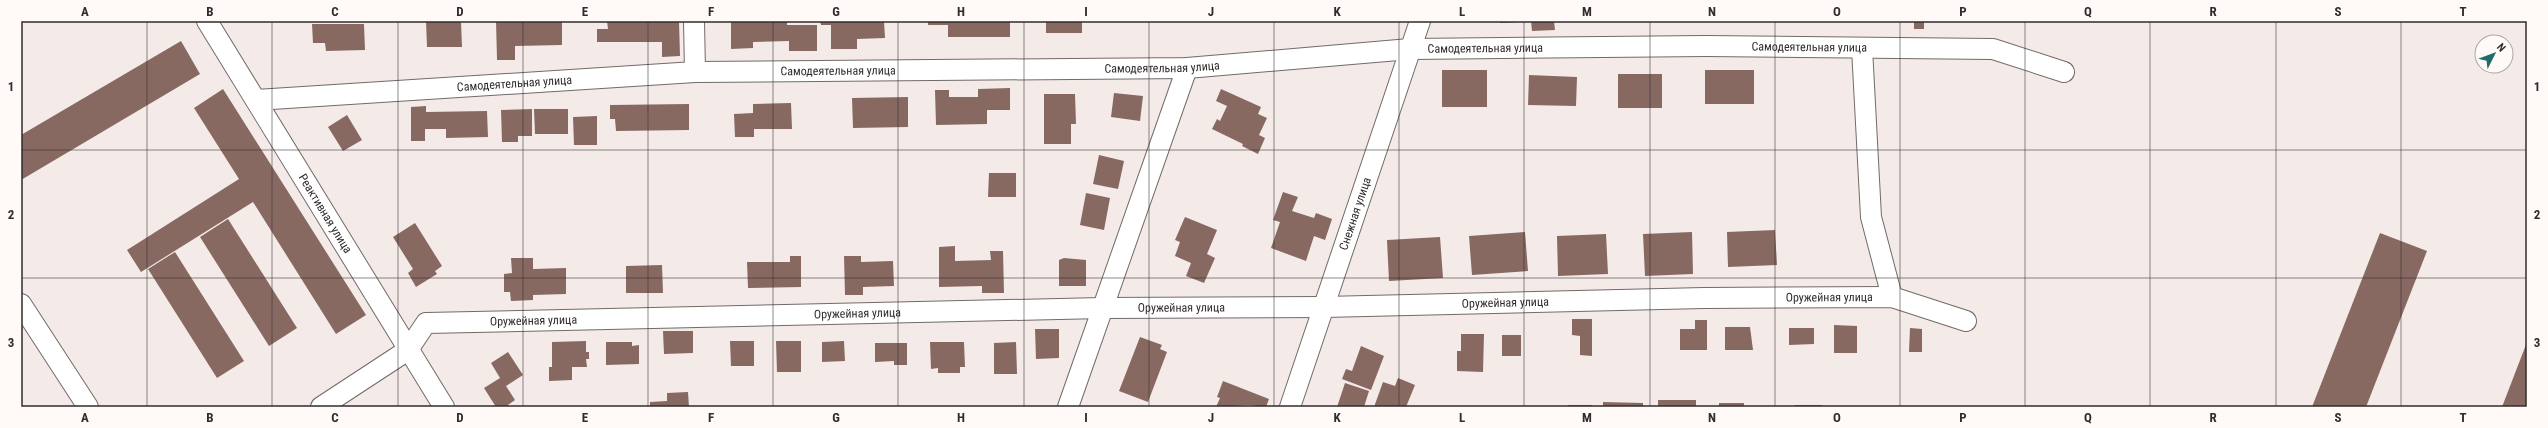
<svg xmlns="http://www.w3.org/2000/svg" width="2548" height="428" font-family="'Roboto Condensed',sans-serif">
<rect width="100%" height="100%" fill="#f4ebe9"/>
<g fill="#876962">
<path d="M426,21H461L462,47H427Z"/>
<path d="M496,21H562V45L515,46V60H497Z"/>
<path d="M607,21H679L680,56L662,57V42H597V29H608Z"/>
<path d="M731,21H787V25H817V51H789V41L753,42V48L731,49Z"/>
<path d="M820,21H884L885,38L857,39V49H831V25H821Z"/>
<path d="M928,21H1010V37H948V25H928Z"/>
<rect x="1046" y="21" width="36" height="12"/>
<path d="M1500,21H1518V22L1500,23Z"/>
<path d="M1531,21H1554L1555,30L1532,31Z"/>
<rect x="1914" y="21" width="10" height="8"/>
<path d="M312,24H364L365,50L326,51L325,43H313Z"/>
<path d="M181,41L200,74L21,180V135Z"/>
<rect x="1442" y="70" width="45" height="37"/>
<rect x="1705" y="70" width="49" height="34"/>
<rect x="1618" y="74" width="44" height="34"/>
<path d="M1529,75L1577,77L1576,106L1528,105Z"/>
<path d="M1010,88V110H987V124L936,125L935,90H949V97H978V89Z"/>
<path d="M223,89L366,315L336,334L253,202L141,272L127,250L239,179L194,108Z"/>
<path d="M1221,89L1261,107L1258,114L1267,118L1259,135L1265,138L1258,154L1242,146L1243,144L1212,129L1217,119L1220,121L1227,106L1216,101Z"/>
<path d="M1114,93L1143,96L1140,121L1111,117Z"/>
<path d="M1044,94H1075L1076,124H1071V144H1044Z"/>
<path d="M908,97V127L853,128L852,98Z"/>
<path d="M791,103L792,129H754V137H735L734,114L753,113V104Z"/>
<path d="M689,104V130L616,131L615,119H610V105Z"/>
<path d="M426,106V112L487,111L488,137L446,138V129H425V141H411V107Z"/>
<path d="M532,109V136H518V142H502L501,110Z"/>
<path d="M534,109H568V134H535Z"/>
<path d="M347,115L362,140L343,151L328,127Z"/>
<path d="M597,116V145H574L573,117Z"/>
<path d="M1099,155L1124,161L1118,189L1093,184Z"/>
<path d="M989,173H1016V197H988Z"/>
<path d="M1283,192L1298,197L1292,211L1314,218L1316,213L1332,219L1325,240L1314,236L1306,261L1271,248L1280,222L1273,220Z"/>
<path d="M1086,193L1110,198L1104,230L1080,225Z"/>
<path d="M1185,217L1217,230L1207,254L1215,258L1204,283L1186,276L1191,263L1175,256L1180,242L1175,240Z"/>
<path d="M228,219L297,328L269,346L200,237Z"/>
<path d="M415,223L442,266L435,271L437,274L416,287L408,273L413,269L393,237Z"/>
<path d="M1775,230L1777,265L1728,267L1727,232Z"/>
<path d="M1525,232L1528,271L1472,275L1469,236Z"/>
<path d="M1692,232L1693,274L1645,276L1643,234Z"/>
<path d="M2380,233L2427,251L2366,407H2312Z"/>
<path d="M1606,234L1608,274L1558,276L1557,236Z"/>
<path d="M1440,237L1443,278L1389,281L1387,240Z"/>
<path d="M955,246V261L991,260L990,251H1003L1004,293H982V286L939,287V247Z"/>
<path d="M175,252L244,361L217,378L148,269Z"/>
<path d="M790,256H801V287L748,288L747,262H790Z"/>
<path d="M844,256H861V262L893,261L894,286L863,287V295H845Z"/>
<path d="M511,258H533V269L566,268V294L533,295V300L511,301L510,292H504V274L512,273Z"/>
<path d="M1064,258L1086,260V286H1059V260Z"/>
<path d="M662,265L663,293H626V266Z"/>
<path d="M1572,319H1592V356L1580,355V336L1572,335Z"/>
<path d="M1695,320H1707V350H1680V329H1695Z"/>
<path d="M1834,325L1857,326V353H1834Z"/>
<path d="M1725,327H1750L1753,350H1725Z"/>
<path d="M1789,328H1814V344L1789,345Z"/>
<path d="M1910,328L1922,329V352H1909Z"/>
<path d="M1035,329H1059V358L1036,359Z"/>
<path d="M663,331H693V353L664,354Z"/>
<path d="M1461,334H1484L1483,372L1457,371V351H1461Z"/>
<rect x="1502" y="335" width="19" height="21"/>
<path d="M1140,337L1162,345L1160,349L1167,352L1148,402L1119,391Z"/>
<path d="M586,341V352H589V359H586L587,367H572V380L549,381V367H552V342Z"/>
<path d="M730,341H754V366H731Z"/>
<path d="M776,341H801V372H777Z"/>
<path d="M844,341L845,361L822,362V342Z"/>
<path d="M606,342H632V346L639,345V364L606,365Z"/>
<path d="M930,342H964L965,367H960V373H938V368L931,369Z"/>
<path d="M1016,342L1017,374H994V343Z"/>
<path d="M2527,342V407H2502Z"/>
<path d="M875,343H907V365H894V361L875,362Z"/>
<path d="M1361,346L1384,356L1371,390L1342,379L1346,369L1352,371Z"/>
<path d="M508,352L523,375L506,386L515,400L508,405L509,407H496L484,388L500,378L491,363Z"/>
<path d="M1398,378L1415,385L1406,407H1374L1383,382L1395,386Z"/>
<path d="M1223,381L1269,399L1266,407L1249,405L1216,407L1220,398L1217,397Z"/>
<path d="M1345,383L1369,391L1364,407H1337Z"/>
<path d="M688,392L689,407H650V402L667,401V393Z"/>
<rect x="1658" y="400" width="38" height="7"/>
<path d="M1603,402L1643,403V407H1603Z"/>
<rect x="1719" y="403" width="25" height="4"/>
<rect x="1568" y="405" width="24" height="2"/>
<rect x="1795" y="405" width="27" height="2"/>
</g>
<g fill="none" stroke-linecap="round" stroke-linejoin="round">
<g stroke="#726a68" stroke-width="22">
<g id="minor">
<path id="s1" d="M207,21L444,407"/>
<path d="M694,21L695,72"/>
<path d="M1862,48L1871,217L1892,297"/>
<path id="s2" d="M256,100L695,72L1187,68L1410,49L1706,46L1993,49L2064,72"/>
<path d="M21,304L88,407"/>
<path id="s3" d="M321,407L408,350L426,323L1102,308L1324,307L1704,298L1892,297L1966,321"/>
<path d="M1068,407L1187,68"/>
<path id="s4" d="M1290,407L1420,21"/>
</g>
</g>
<use href="#minor" stroke="#fff" stroke-width="20"/>
</g>
<path fill="none" stroke="#2f2c2b" stroke-width="1" stroke-opacity="0.55" d="M147,21V407M272,21V407M398,21V407M523,21V407M648,21V407M773,21V407M898,21V407M1024,21V407M1149,21V407M1274,21V407M1399,21V407M1524,21V407M1650,21V407M1775,21V407M1900,21V407M2025,21V407M2150,21V407M2276,21V407M2401,21V407M21,150H2527M21,278H2527"/>
<g text-anchor="middle" stroke-width="4" stroke-linejoin="round" paint-order="stroke">
<g font-size="12" fill="#2f2c2b" stroke="#fff9f8">
<text dy="4" stroke="none"><textPath href="#s2" startOffset="1231">Самодеятельная улица</textPath></text>
<text dy="4" stroke="none"><textPath href="#s2" startOffset="1555">Самодеятельная улица</textPath></text>
<text dy="4" stroke="none"><textPath href="#s2" startOffset="907">Самодеятельная улица</textPath></text>
<text dy="4" stroke="none"><textPath href="#s2" startOffset="583">Самодеятельная улица</textPath></text>
<text dy="4" stroke="none"><textPath href="#s2" startOffset="259">Самодеятельная улица</textPath></text>
<text dy="4" stroke="none"><textPath href="#s1" startOffset="226">Реактивная улица</textPath></text>
<text dy="4" stroke="none"><textPath href="#s4" startOffset="204">Снежная улица</textPath></text>
<text dy="4" stroke="none"><textPath href="#s3" startOffset="1540">Оружейная улица</textPath></text>
<text dy="4" stroke="none"><textPath href="#s3" startOffset="1216">Оружейная улица</textPath></text>
<text dy="4" stroke="none"><textPath href="#s3" startOffset="892">Оружейная улица</textPath></text>
<text dy="4" stroke="none"><textPath href="#s3" startOffset="568">Оружейная улица</textPath></text>
<text dy="4" stroke="none"><textPath href="#s3" startOffset="244">Оружейная улица</textPath></text>
</g>
</g>
<rect width="2548" height="428" fill="none" stroke="#fff9f8" stroke-width="44"/>
<g transform="translate(2494 54) rotate(48)"><circle r="19" fill="#fff9f8" stroke="#aca7a6"/>
<path d="M0-3L7 15L0 10L-7 15Z" fill="#206c6d"/>
<text y="-6" font-size="11" font-weight="bold" text-anchor="middle" fill="#2f2c2b">N</text>
</g>
<rect x="22" y="22" width="2504" height="384" fill="none" stroke="#2f2c2b" stroke-width="1.5"/>
<g font-size="13" text-anchor="middle" font-weight="bold" fill="#2f2c2b">
<text x="85" y="16">A</text>
<text x="210" y="16">B</text>
<text x="335" y="16">C</text>
<text x="460" y="16">D</text>
<text x="585" y="16">E</text>
<text x="711" y="16">F</text>
<text x="836" y="16">G</text>
<text x="961" y="16">H</text>
<text x="1086" y="16">I</text>
<text x="1211" y="16">J</text>
<text x="1337" y="16">K</text>
<text x="1462" y="16">L</text>
<text x="1587" y="16">M</text>
<text x="1712" y="16">N</text>
<text x="1837" y="16">O</text>
<text x="1963" y="16">P</text>
<text x="2088" y="16">Q</text>
<text x="2213" y="16">R</text>
<text x="2338" y="16">S</text>
<text x="2463" y="16">T</text>
<text x="11" y="91">1</text>
<text x="2537" y="91">1</text>
<text x="11" y="219">2</text>
<text x="2537" y="219">2</text>
<text x="11" y="347">3</text>
<text x="2537" y="347">3</text>
<text x="85" y="422">A</text>
<text x="210" y="422">B</text>
<text x="335" y="422">C</text>
<text x="460" y="422">D</text>
<text x="585" y="422">E</text>
<text x="711" y="422">F</text>
<text x="836" y="422">G</text>
<text x="961" y="422">H</text>
<text x="1086" y="422">I</text>
<text x="1211" y="422">J</text>
<text x="1337" y="422">K</text>
<text x="1462" y="422">L</text>
<text x="1587" y="422">M</text>
<text x="1712" y="422">N</text>
<text x="1837" y="422">O</text>
<text x="1963" y="422">P</text>
<text x="2088" y="422">Q</text>
<text x="2213" y="422">R</text>
<text x="2338" y="422">S</text>
<text x="2463" y="422">T</text>
</g>
</svg>
